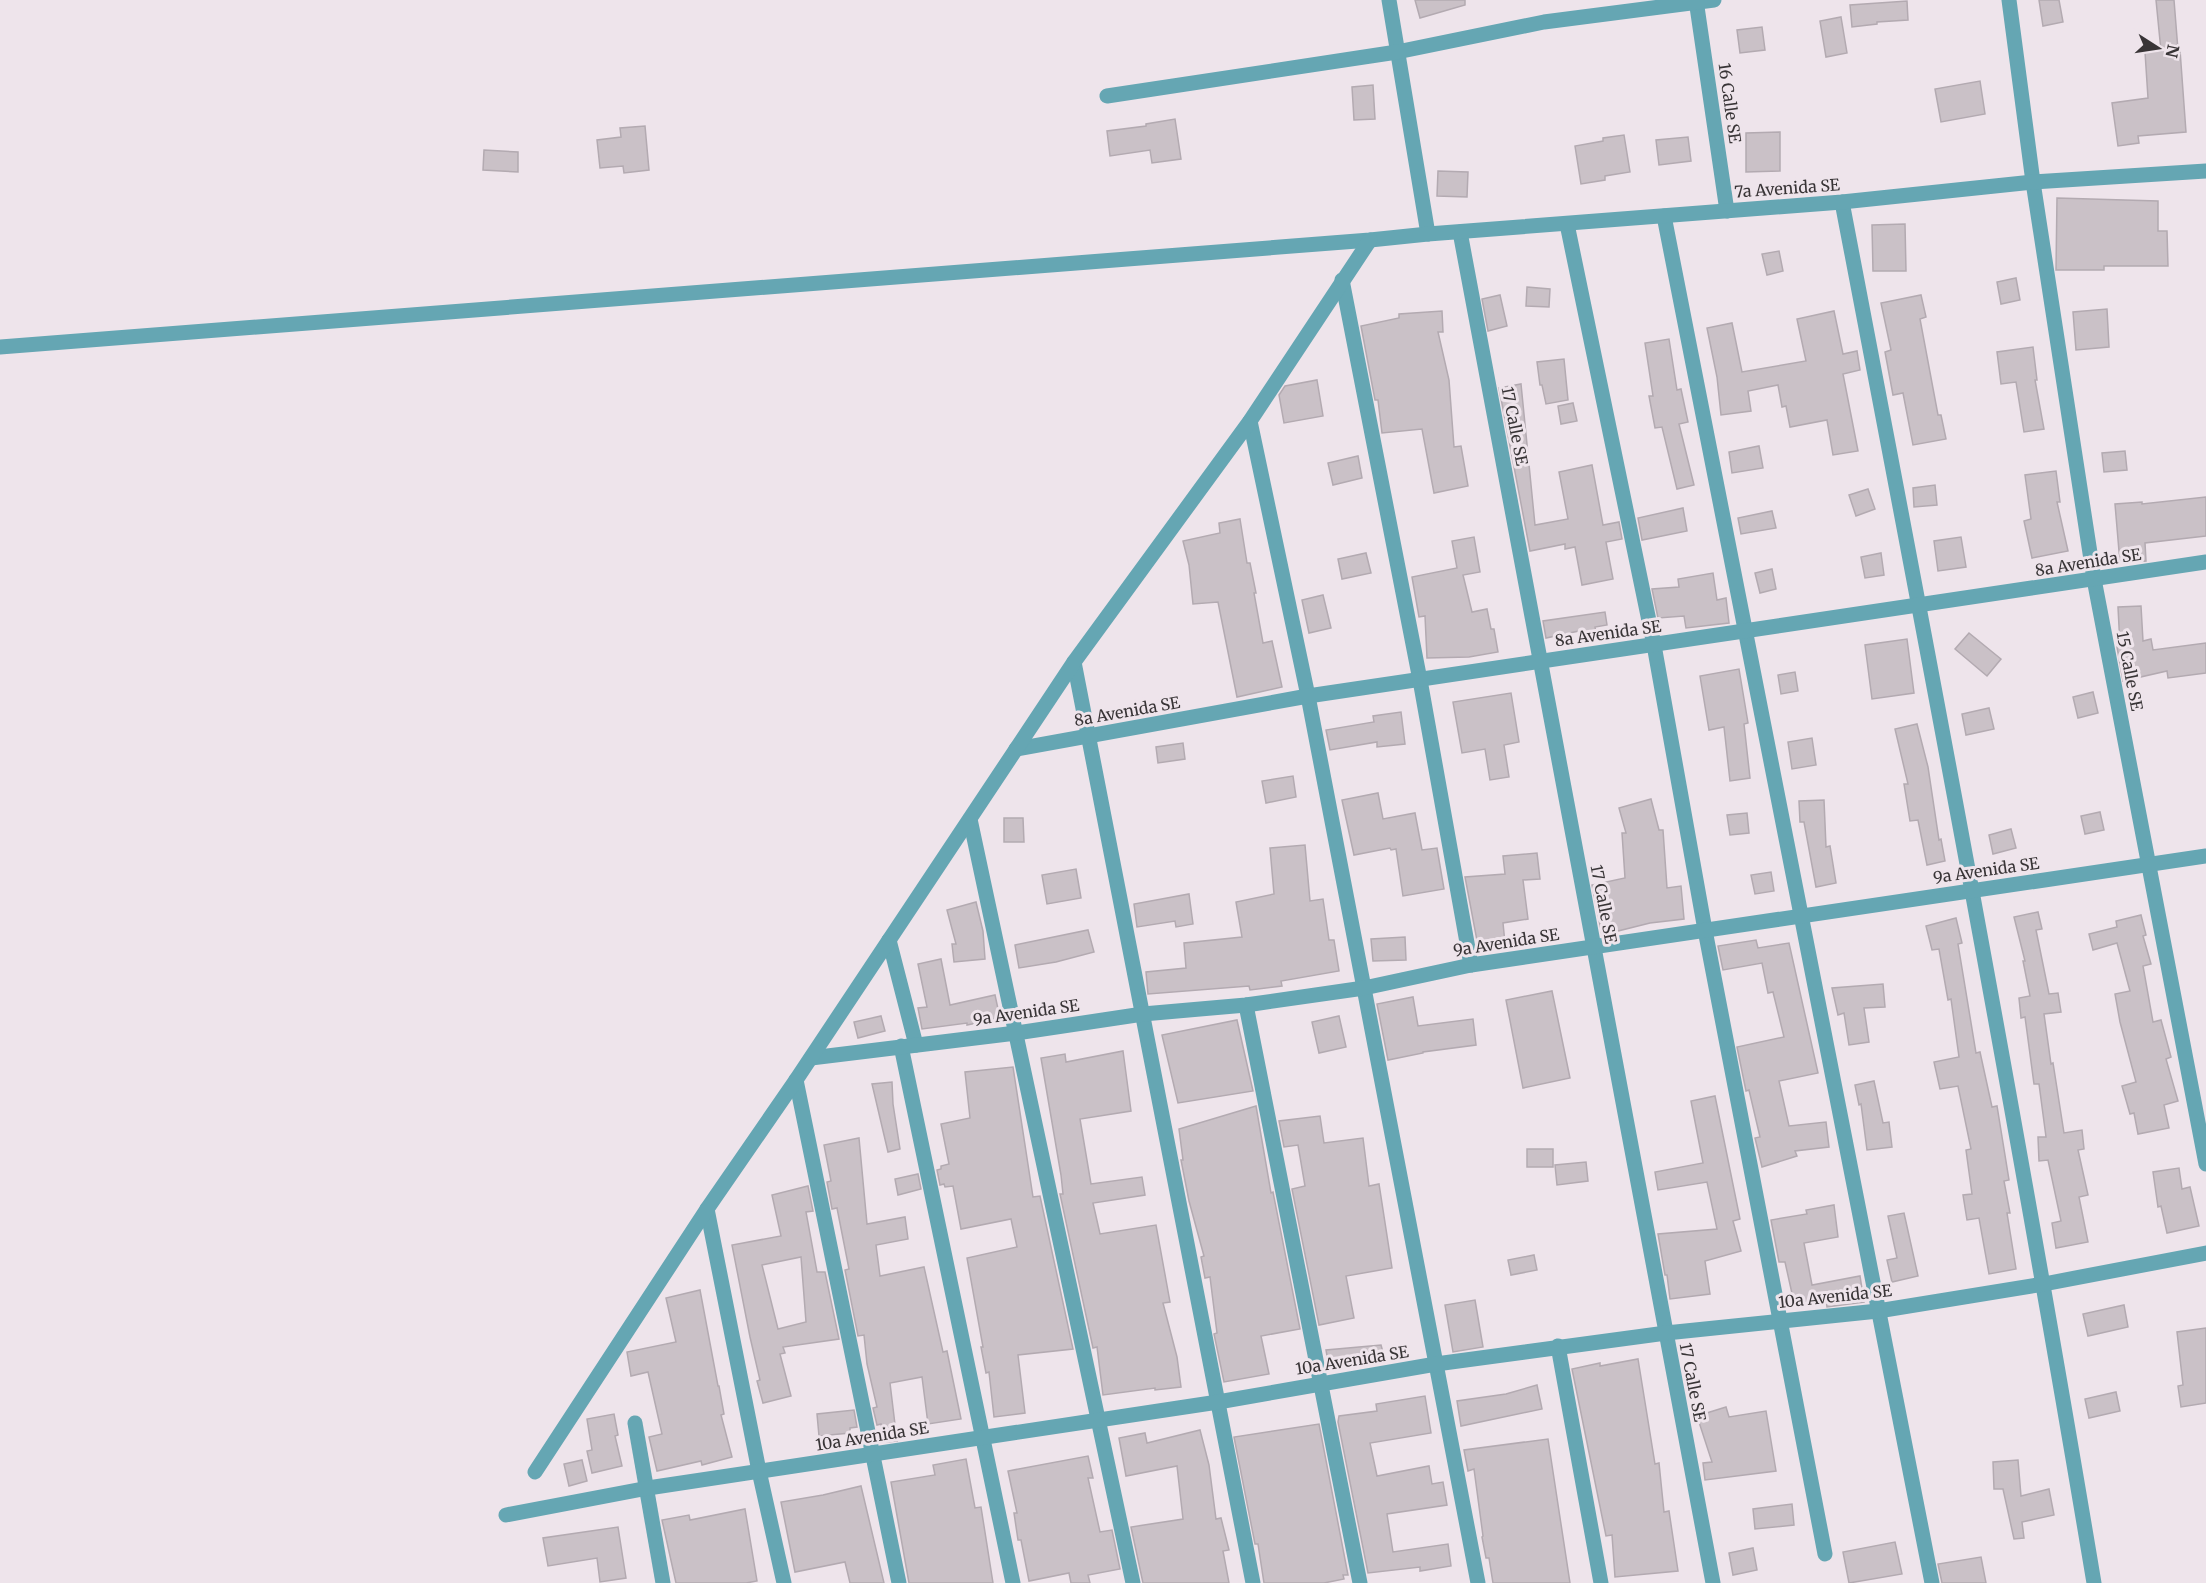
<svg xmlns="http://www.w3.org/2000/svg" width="2206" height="1583" font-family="Merriweather,serif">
<rect width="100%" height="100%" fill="#eee4eb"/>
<g fill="#cac1c7" stroke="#b3aab1" stroke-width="1.5" fill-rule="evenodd">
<path d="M1415,0H1465V5L1420,18Z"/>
<path d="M2039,0H2059L2063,22L2043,26Z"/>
<path d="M2156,0H2174L2178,50H2180L2186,132L2138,136L2139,143L2118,146L2112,103L2148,98L2145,52L2161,51Z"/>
<path d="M1907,1L1908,20L1877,22V24L1852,27L1850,5Z"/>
<path d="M1841,17L1847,53L1826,57L1820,21Z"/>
<path d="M1762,27L1765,50L1740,53L1737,30Z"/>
<path d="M1980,81L1985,114L1941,122L1935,89Z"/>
<path d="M1373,85L1375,119L1354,120L1352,87Z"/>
<path d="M1175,119L1181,159L1152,163L1150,150L1110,156L1107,131L1146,126V124Z"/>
<path d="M645,126L649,170L624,173L623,166L600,168L597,140L621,137L620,128Z"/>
<path d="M1780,132V171L1746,172V133Z"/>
<path d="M1624,135L1630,172L1605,176V180L1581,184L1575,146L1603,141V138Z"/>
<path d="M1688,137L1691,161L1659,165L1656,140Z"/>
<path d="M484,150L518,152V172L483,170Z"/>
<path d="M1438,171L1468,172L1467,197L1437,196Z"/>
<path d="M2057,198L2158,201V231H2167L2168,266H2104V270H2056Z"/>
<path d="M1905,224L1906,271H1873L1872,225Z"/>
<path d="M1779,251L1783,271L1767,275L1762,254Z"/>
<path d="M2016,278L2020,300L2001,304L1997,282Z"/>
<path d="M1527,287L1550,289L1549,307L1526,306Z"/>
<path d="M1500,295L1507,326L1488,331L1482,299Z"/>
<path d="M1921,295L1926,317L1920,319L1938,415H1941L1946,439L1913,445L1903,393L1893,395L1885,352L1891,350L1881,303Z"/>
<path d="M2107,309L2109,347L2076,350L2073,312Z"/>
<path d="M1442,311L1443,332H1438L1449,380L1454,447L1461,446L1468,486L1434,493L1422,429L1382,433L1378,400H1375L1361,326L1399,318V314Z"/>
<path d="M1834,311L1843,354L1857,351L1860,370L1843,374L1858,451L1833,455L1827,420L1790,427L1786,406L1782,407L1778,385L1748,391L1751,411L1721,415L1717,377L1707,328L1732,323L1742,372L1806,361L1797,319Z"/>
<path d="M1669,339L1677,390L1681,389L1688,422L1679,424L1694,485L1677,489L1662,427L1655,428L1649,396H1653L1645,343Z"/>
<path d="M2033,347L2037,380H2035L2044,429L2024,432L2016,382L2001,384L1997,352Z"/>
<path d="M1564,359L1568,400L1546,404L1542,385H1540L1537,362Z"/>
<path d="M1317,380L1323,416L1284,423L1279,395L1285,386Z"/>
<path d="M1521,384L1535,525L1568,519L1559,472L1592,465L1603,525L1619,522L1622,539L1606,542L1613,579L1582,585L1575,547L1565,549V544L1530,551L1499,388Z"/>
<path d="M1573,403L1577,421L1561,424L1558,406Z"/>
<path d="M1759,446L1763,468L1732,473L1729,452Z"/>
<path d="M2125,451L2127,470L2104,472L2102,453Z"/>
<path d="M1358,456L1362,478L1333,485L1328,463Z"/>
<path d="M2056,471L2060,502H2057L2068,551L2032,558L2024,521L2031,519L2025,475Z"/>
<path d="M1935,485L1937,505L1914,507L1913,488Z"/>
<path d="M1868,489L1875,509L1856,516L1849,495Z"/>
<path d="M2206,497V536L2145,543L2146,561L2120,563L2115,504L2142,502V504Z"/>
<path d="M1683,508L1687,531L1642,540L1638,518Z"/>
<path d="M1772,511L1776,528L1741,534L1738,518Z"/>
<path d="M1240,519L1247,563H1250L1256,593H1254L1263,643L1272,641L1282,687L1237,697L1218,602L1193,604L1189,565L1183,541L1220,533L1219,523Z"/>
<path d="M1474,537L1480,572L1463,575L1472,612L1487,609L1491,629H1494L1498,652L1469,657L1427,658L1425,616L1419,617L1412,577L1457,568L1452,541Z"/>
<path d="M1961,537L1966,567L1938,571L1934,541Z"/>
<path d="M1366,553L1371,573L1342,579L1338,559Z"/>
<path d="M1881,553L1884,575L1865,578L1861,557Z"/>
<path d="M1772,569L1776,589L1760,593L1755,573Z"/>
<path d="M1713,573L1717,600L1726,598L1729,623L1686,628L1684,616L1658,618L1652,589L1679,587L1678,579Z"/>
<path d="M1323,595L1331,628L1309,633L1302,600Z"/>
<path d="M2141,606L2143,641L2151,639L2153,650L2206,643V673L2168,678L2167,671L2123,681L2117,647L2120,646L2118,607Z"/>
<path d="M1605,612L1607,625L1595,627L1597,638L1580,641L1579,631L1546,638L1543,621Z"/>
<path d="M1969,633L2001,659L1987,676L1955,649Z"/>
<path d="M1907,639L1914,693L1872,699L1865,645Z"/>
<path d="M1739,669L1748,723L1744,724L1750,778L1730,781L1724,727L1709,730L1700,676Z"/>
<path d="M1795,672L1798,691L1781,694L1778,675Z"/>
<path d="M2093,692L2098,713L2078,718L2073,697Z"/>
<path d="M1511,693L1519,742L1504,745L1509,777L1490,780L1485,749L1462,753L1453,702Z"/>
<path d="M1989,708L1994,729L1966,735L1962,714Z"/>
<path d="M1401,712L1405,744L1377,747V742L1330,750L1326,730L1374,722L1373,716Z"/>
<path d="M1917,724L1928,767L1939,840L1941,839L1945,861L1927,865L1918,820L1910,821L1904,784H1908L1895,729Z"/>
<path d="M1812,738L1816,765L1792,769L1788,742Z"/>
<path d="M1183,743L1185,759L1158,763L1156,747Z"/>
<path d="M1293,776L1296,797L1266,803L1262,781Z"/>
<path d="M1378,793L1383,819L1415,813L1422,850L1437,848L1444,889L1403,896L1396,849L1391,850L1390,848L1354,855L1342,800Z"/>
<path d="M1651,799L1659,830H1663L1667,888L1681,886L1684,919L1650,923L1602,935L1592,885L1625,878L1622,833H1626L1619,808Z"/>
<path d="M1824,800L1826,847L1830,846L1836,883L1816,887L1804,822H1800L1799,801Z"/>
<path d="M2100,812L2104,830L2085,834L2081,816Z"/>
<path d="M1747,813L1749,833L1730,835L1727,815Z"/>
<path d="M1004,818H1023L1024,842H1004Z"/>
<path d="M2011,829L2016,848L1993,854L1989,835Z"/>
<path d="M1305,845L1310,901L1323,899L1329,940H1334L1339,971L1281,981L1282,986L1250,990L1249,986L1148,994L1146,972L1186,968L1184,943L1242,937L1236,902L1274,894L1270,848Z"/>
<path d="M1537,853L1540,879L1523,880L1528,919L1503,923L1505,943L1478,946L1465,877L1505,874L1503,856Z"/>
<path d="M1076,869L1081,898L1047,904L1042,875Z"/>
<path d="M1771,872L1774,891L1755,894L1751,875Z"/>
<path d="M1189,894L1193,924L1176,927L1175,921L1137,927L1134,904Z"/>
<path d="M976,902L983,931L985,959L954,962L952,944H956L947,910Z"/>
<path d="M2038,912L2042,929L2036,930L2049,994L2058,993L2061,1012L2044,1014L2051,1064L2053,1063L2064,1133L2082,1130L2084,1149L2078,1150L2088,1195L2079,1197L2088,1242L2056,1248L2052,1223L2061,1221L2048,1160L2039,1161L2038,1137H2046L2039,1084H2034L2025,1017L2021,1018L2019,998L2030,996L2023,961H2025L2014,917Z"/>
<path d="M2141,915L2146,935L2143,936L2151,964L2143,966L2153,1022L2161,1020L2171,1057L2166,1059L2178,1101L2164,1105L2169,1128L2138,1134L2134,1113L2130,1114L2122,1086L2136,1082L2120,1022L2115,994L2130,991L2117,943L2093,950L2089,934L2117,927L2116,921Z"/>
<path d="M1956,918L1962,943L1958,944L1976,1053L1980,1052L1992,1107L1997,1106L2009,1180L2004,1181L2010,1213H2007L2016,1269L1989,1274L1979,1218L1967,1220L1963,1195L1972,1194L1966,1150L1971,1149L1958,1086L1940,1089L1934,1062L1959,1057L1951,999L1948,1000L1939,949L1932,950L1926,926Z"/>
<path d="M1088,930L1094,952L1056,962L1019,968L1015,945Z"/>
<path d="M1405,937L1406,960L1373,961L1371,939Z"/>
<path d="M1756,940L1758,948L1789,943L1818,1073L1779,1081L1789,1126L1826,1122L1829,1147L1795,1151L1797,1156L1762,1167L1755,1138L1760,1137L1749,1090L1746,1091L1737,1047L1784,1037L1773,992L1768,993L1762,963L1723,970L1718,946Z"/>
<path d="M941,959L950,1005L995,995L1000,1018L967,1025V1023L922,1029L918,1008L927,1007L918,964Z"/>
<path d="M1883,984L1885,1007L1864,1008L1869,1042L1849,1045L1844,1013L1838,1015L1832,988Z"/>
<path d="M1552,991L1570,1078L1523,1088L1506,1000Z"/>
<path d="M1413,997L1418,1026L1473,1019L1476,1045L1423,1052V1053L1388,1060L1377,1004Z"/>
<path d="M881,1016L885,1031L858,1038L854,1022Z"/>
<path d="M1339,1016L1346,1047L1319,1053L1312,1022Z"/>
<path d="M1237,1020L1253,1091L1178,1103L1162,1035Z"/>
<path d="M1123,1051L1131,1111L1080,1119L1091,1184L1142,1177L1145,1195L1093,1203L1100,1234L1156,1225L1170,1302L1163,1303L1177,1357L1181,1387L1155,1390V1388L1103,1395L1097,1347L1093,1348L1060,1194H1063L1061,1175L1041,1058L1065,1054L1066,1062Z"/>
<path d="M1013,1067L1033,1197L1040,1196L1073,1349L1018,1355L1025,1413L994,1417L989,1372L986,1373L981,1347H983L967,1258L1017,1247L1011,1219L961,1229L953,1186L945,1187L944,1184L940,1185L937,1170L941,1169V1166L949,1164L941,1124L970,1118L965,1072Z"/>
<path d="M1874,1081L1883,1123L1889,1122L1892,1147L1867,1150L1861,1104L1859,1105L1855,1085Z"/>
<path d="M892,1082L893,1104L900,1149L888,1152L872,1084Z"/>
<path d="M1715,1096L1740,1219L1733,1221L1741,1251L1705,1261L1710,1294L1670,1299L1667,1275H1665L1658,1234L1717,1229L1707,1182L1658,1190L1655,1172L1703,1163L1691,1101Z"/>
<path d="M1256,1106L1271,1193L1273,1192L1300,1329L1261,1336L1269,1374L1224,1382L1214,1334L1217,1333L1210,1277L1205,1278L1201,1257L1204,1256L1189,1201L1181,1160H1183L1179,1129Z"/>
<path d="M1320,1116L1324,1143L1363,1138L1369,1186L1379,1184L1392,1268L1346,1276L1354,1318L1319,1325L1292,1189L1305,1186L1298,1145L1284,1147L1279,1121Z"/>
<path d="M859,1138L867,1224L905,1217L908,1239L876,1245L880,1276L924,1267L943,1352L947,1351L961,1419L928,1424L922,1377L890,1383L897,1441L885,1442L881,1424L877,1425L873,1408L877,1407L867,1364L864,1335L858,1336L845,1270L849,1269L837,1208L832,1209L827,1182L831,1181L824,1145Z"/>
<rect x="1527" y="1149" width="26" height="18"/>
<path d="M1586,1162L1588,1181L1557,1185L1555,1165Z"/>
<path d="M2179,1168L2182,1189L2190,1187L2199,1226L2167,1233L2161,1206L2158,1207L2153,1172Z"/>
<path d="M918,1174L921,1189L898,1195L895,1179Z"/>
<path d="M808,1186L813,1211L806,1212L817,1272H825L839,1339L783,1347L785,1353L780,1354L791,1396L763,1403L757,1381L760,1380L750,1337L732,1245L781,1236L772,1195ZM801,1257L806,1322L778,1329L762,1265Z"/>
<path d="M1834,1205L1838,1237L1804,1243L1812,1285L1860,1276L1864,1302L1827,1307L1826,1300L1795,1307L1785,1262H1779L1771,1220L1807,1214L1806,1210Z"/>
<path d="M1904,1213L1918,1276L1892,1282L1887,1260L1897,1258L1888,1216Z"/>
<path d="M1534,1255L1537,1270L1511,1275L1508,1260Z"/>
<path d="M700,1290L718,1386H719L724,1414L721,1415L732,1457L702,1465L701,1461L657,1471L649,1437L662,1434L648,1372L631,1376L627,1352L676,1342L666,1298Z"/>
<path d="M1475,1300L1483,1347L1453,1352L1445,1305Z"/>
<path d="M2124,1305L2128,1327L2088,1336L2083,1314Z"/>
<path d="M2206,1328V1403L2181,1407L2178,1386L2183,1385L2177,1332Z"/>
<path d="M1381,1345L1384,1356L1382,1357V1361L1366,1362V1360L1329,1367L1326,1350Z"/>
<path d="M1638,1359L1655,1464L1659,1463L1664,1512L1669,1511L1678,1571L1615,1577L1612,1535L1606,1536L1572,1369L1600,1363V1366Z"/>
<path d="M1537,1385L1542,1409L1461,1426L1457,1401L1506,1394Z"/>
<path d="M2116,1392L2120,1411L2089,1418L2085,1399Z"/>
<path d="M1425,1396L1431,1433L1370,1443L1377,1476L1429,1466L1432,1484L1443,1482L1447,1505L1387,1514L1393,1552L1448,1544L1451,1566L1420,1571V1567L1368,1573L1338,1422L1339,1416L1377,1411L1376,1404Z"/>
<path d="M1726,1407L1729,1417L1766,1411L1776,1471L1705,1480L1703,1463L1712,1462L1697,1416Z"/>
<path d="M854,1410L857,1427L850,1428V1433L819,1436L817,1414Z"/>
<path d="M614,1414L618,1435L615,1436L622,1466L592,1473L587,1451L592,1450L587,1419Z"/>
<path d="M1319,1424L1348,1575H1343L1344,1579L1324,1583H1264L1258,1544H1255L1234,1437Z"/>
<path d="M1200,1430L1209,1465L1216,1519L1221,1518L1229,1550L1223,1551L1229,1583H1143L1131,1527L1183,1519L1177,1466L1126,1476L1119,1438L1145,1433L1147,1443Z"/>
<path d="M1548,1439L1570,1583H1493L1489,1558H1486L1482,1537L1483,1536L1474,1469L1468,1471L1464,1450Z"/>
<path d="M1088,1456L1093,1478H1088L1100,1532L1112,1530L1120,1569L1088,1575L1090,1583H1071L1069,1573L1029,1581L1021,1540H1018L1014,1513H1017L1008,1471Z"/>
<path d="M966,1459L975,1508L981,1507L993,1583H909L891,1482L935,1475L933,1465Z"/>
<path d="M582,1460L587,1481L569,1486L564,1464Z"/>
<path d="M2018,1460L2021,1496L2049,1489L2054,1515L2022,1522L2024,1538L2014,1539L2003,1489H1994L1993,1462Z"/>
<path d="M861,1486L884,1583H850L845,1562L795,1572L781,1502L823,1495Z"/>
<path d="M1792,1504L1794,1525L1755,1529L1753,1509Z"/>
<path d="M745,1509L757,1581L746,1583H676L662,1520L689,1515L690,1520Z"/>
<path d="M618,1527L626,1578L600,1582L597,1558L548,1566L543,1538Z"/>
<path d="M1895,1542L1902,1574L1849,1583L1843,1552Z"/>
<path d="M1753,1548L1757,1570L1733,1575L1729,1553Z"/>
<path d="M1981,1557L1986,1583H1942L1938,1564Z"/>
</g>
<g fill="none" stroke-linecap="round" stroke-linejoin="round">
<g stroke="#65a6b3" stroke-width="15">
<path d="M1389,0L1428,234"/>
<path d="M1696,0L1727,211"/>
<path d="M2009,0L2033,182L2094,579L2206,1164"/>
<path d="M1107,96L1397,52L1544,22L1714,0"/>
<path d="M1842,202C1930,662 2017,1121 2094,1583"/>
<path d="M1664,216L1932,1583"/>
<path d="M1567,224L1654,645L1705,930L1825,1554"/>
<path d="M1460,232L1713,1583"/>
<path d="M1342,280L1420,680L1471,965"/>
<path d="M0,347L1370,240L1428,234L1842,202L2033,182L2206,171"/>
<path d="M1250,421L1308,696L1478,1583"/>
<path d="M1074,662L1253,1583"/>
<path d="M1016,749L1308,696L2206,562"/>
<path d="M970,819L1133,1583"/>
<path d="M889,940L916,1045"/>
<path d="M1246,1005L1360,1583"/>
<path d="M901,1046L1013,1583"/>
<path d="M811,1058L1016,1033L1143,1014L1246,1005L1364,988L1471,965L2206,856"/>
<path d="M796,1080L899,1583"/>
<path d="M707,1209L759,1471L784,1583"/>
<path d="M1558,1346L1601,1583"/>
<path d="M635,1423L663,1583"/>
<path d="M535,1472L707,1209L796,1080L1074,662L1250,421L1370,240"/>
<path d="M506,1515L648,1488L1218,1402L1436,1364L1666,1333L1878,1311L2044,1284L2206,1253"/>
</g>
</g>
<g text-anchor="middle" stroke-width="6" stroke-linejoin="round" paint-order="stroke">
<g font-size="16" fill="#383436" stroke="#eee4eb">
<text transform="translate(1730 103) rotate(82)" y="6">16 Calle SE</text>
<text transform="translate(1787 188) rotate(-4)" y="6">7a Avenida SE</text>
<text transform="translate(1515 426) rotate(79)" y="6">17 Calle SE</text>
<text transform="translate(2088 562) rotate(-9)" y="6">8a Avenida SE</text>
<text transform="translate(1608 633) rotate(-8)" y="6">8a Avenida SE</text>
<text transform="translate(2130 671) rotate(79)" y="6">15 Calle SE</text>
<text transform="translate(1127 711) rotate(-10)" y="6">8a Avenida SE</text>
<text transform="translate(1986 870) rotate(-8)" y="6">9a Avenida SE</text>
<text transform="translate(1604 904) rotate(79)" y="6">17 Calle SE</text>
<text transform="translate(1506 942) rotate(-9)" y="6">9a Avenida SE</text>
<text transform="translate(1026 1012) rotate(-8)" y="6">9a Avenida SE</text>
<text transform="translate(1835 1296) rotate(-6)" y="6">10a Avenida SE</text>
<text transform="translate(1352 1360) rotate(-9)" y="6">10a Avenida SE</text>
<text transform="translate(1693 1382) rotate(79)" y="6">17 Calle SE</text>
<text transform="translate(872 1436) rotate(-9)" y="6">10a Avenida SE</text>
</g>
</g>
<g transform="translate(2158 48) rotate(102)" stroke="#eee4eb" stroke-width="4.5" paint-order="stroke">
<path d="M0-4.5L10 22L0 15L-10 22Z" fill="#383436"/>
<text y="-9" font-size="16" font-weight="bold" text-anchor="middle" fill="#383436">N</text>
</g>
</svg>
